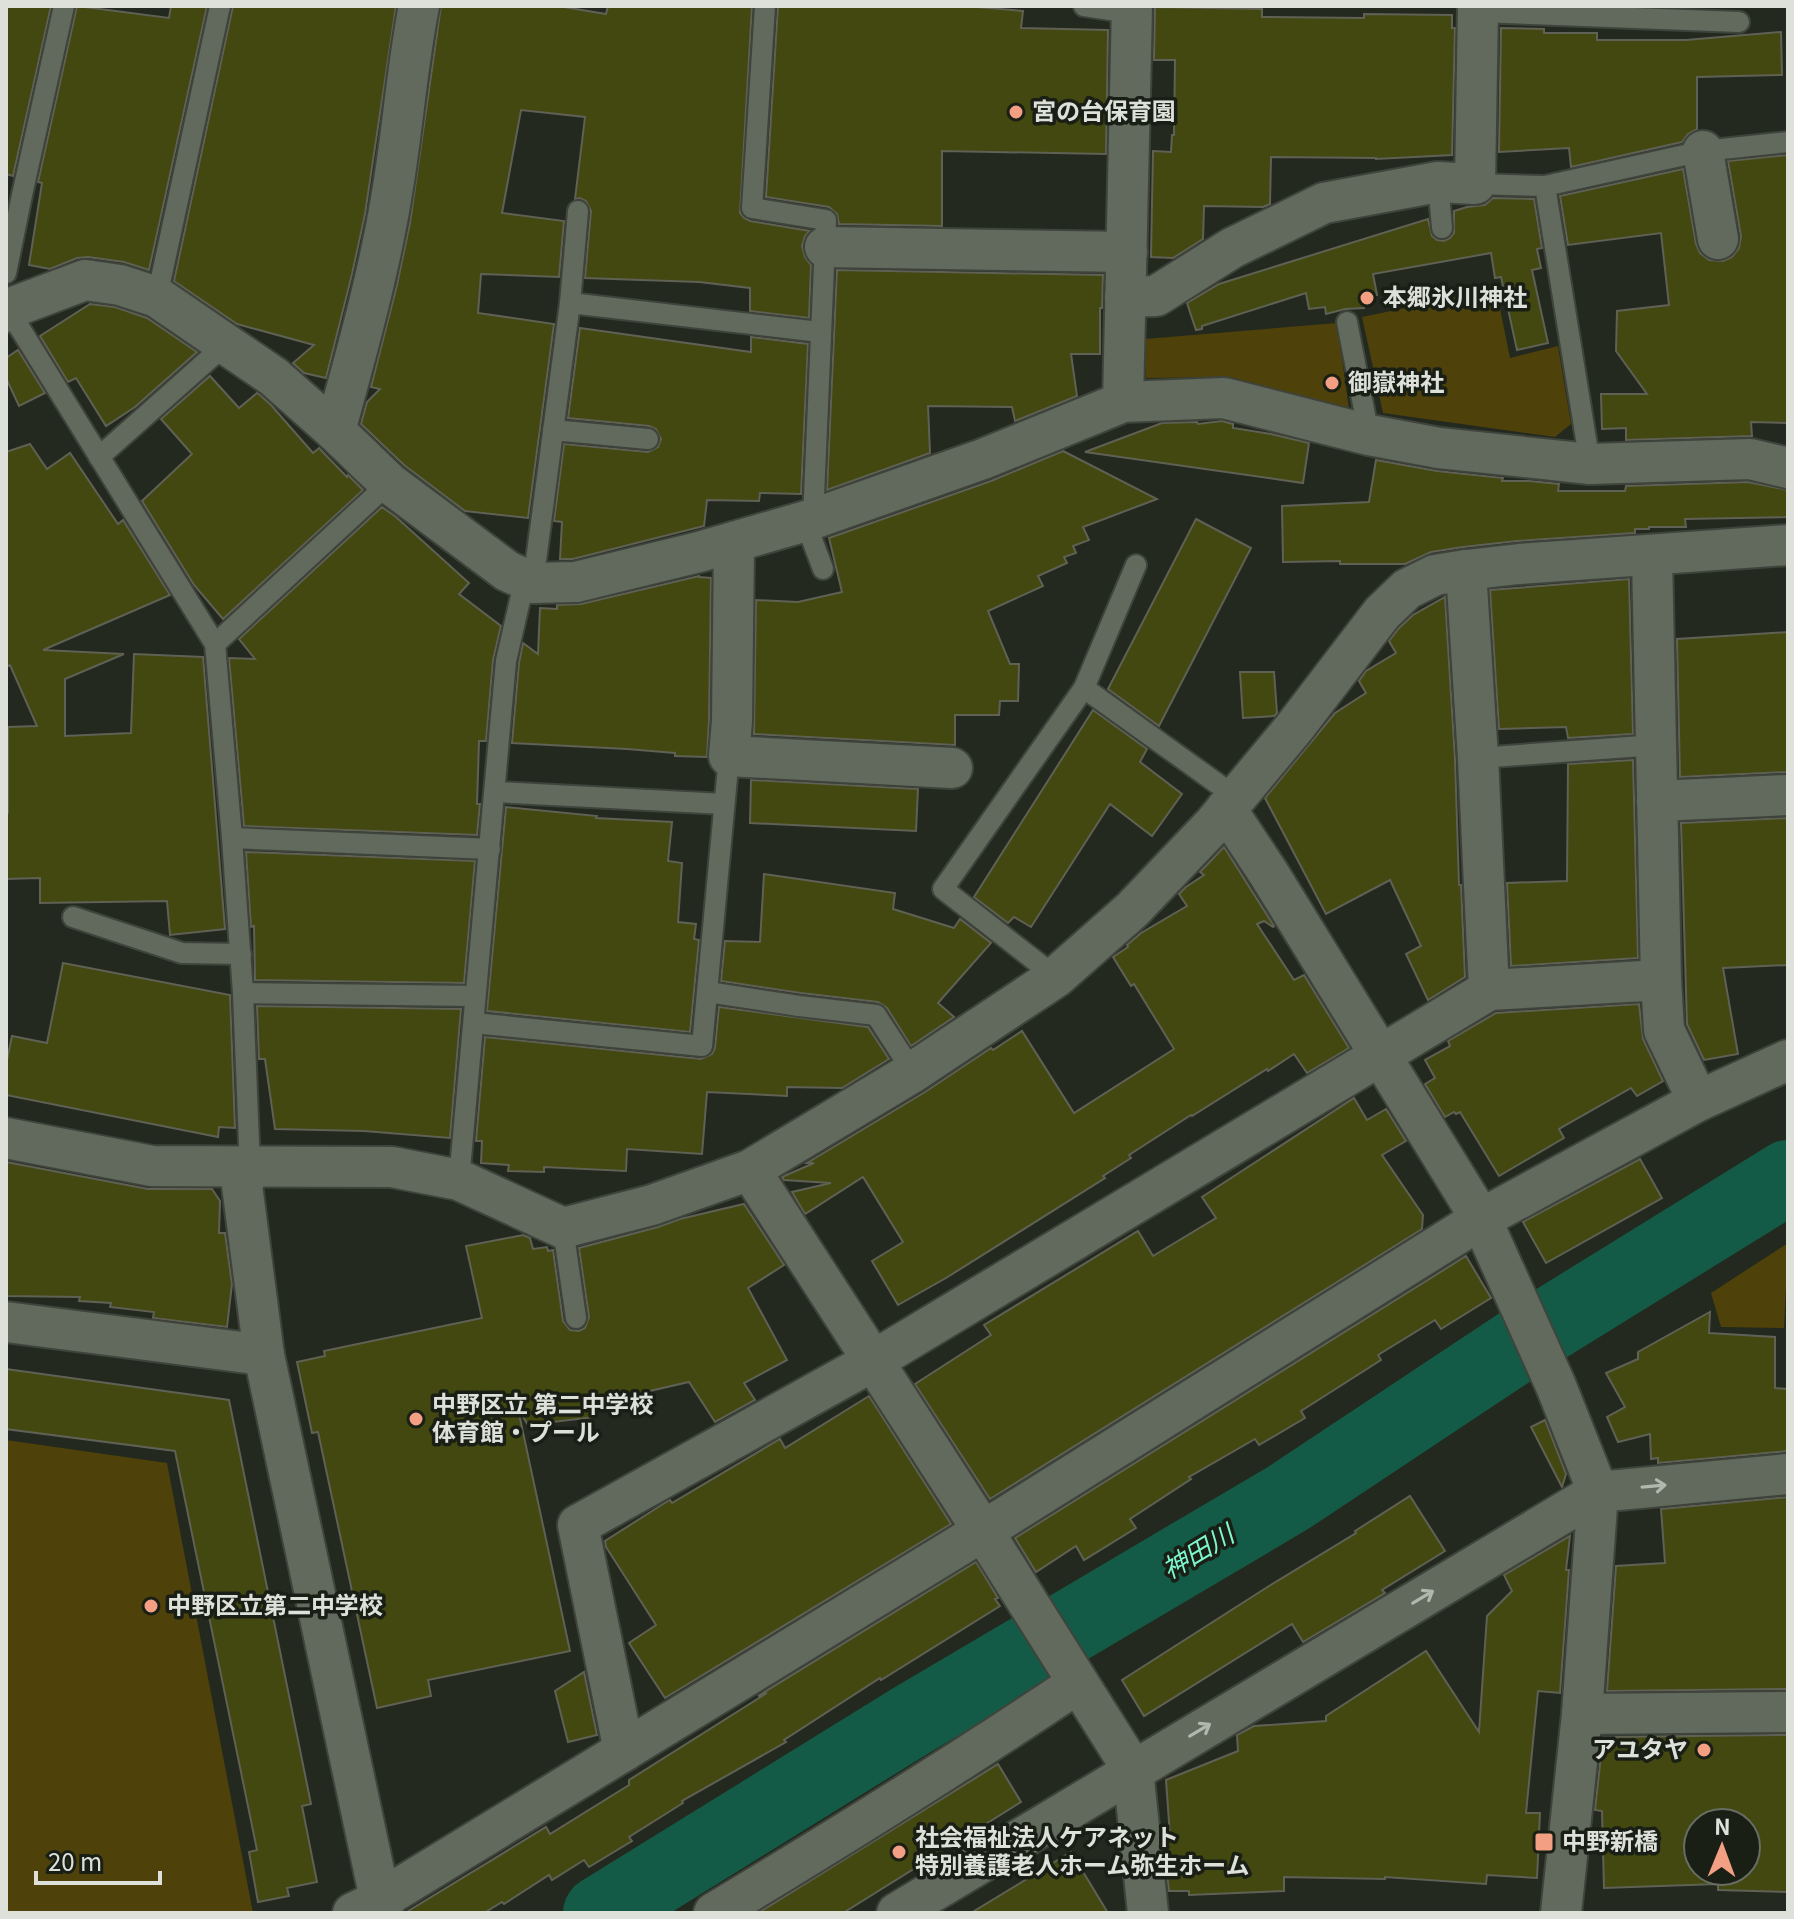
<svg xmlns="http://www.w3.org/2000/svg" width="1794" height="1919" font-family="Georgia,'Noto Sans JP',serif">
<rect width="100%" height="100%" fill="#23291f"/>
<g fill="#4e410a">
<path d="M1496,289L1510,358L1558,346L1571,424L1555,437L1383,413L1362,317Z"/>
<path d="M1337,323L1349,409L1230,377L1146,378L1145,339Z"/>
<path d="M1788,1243L1784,1328L1721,1327L1711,1293Z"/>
<path d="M6,1440L167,1463L253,1913H6Z"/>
</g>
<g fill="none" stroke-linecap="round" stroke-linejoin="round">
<path stroke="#145b47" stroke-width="74" d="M600,1913L912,1720L1288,1498L1547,1326L1788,1177"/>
</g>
<g fill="#434710" stroke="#5f6154" stroke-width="2" fill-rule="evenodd">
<path d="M6,6H51L13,176L6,174Z"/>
<path d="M77,6L169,18L171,6H207L149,270L124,262L88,257L77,258L50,269L29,265L42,183L38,182Z"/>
<path d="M233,6H396L365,214L352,274L326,378L304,373L293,363L314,345L237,324L174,281Z"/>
<path d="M441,6H558L606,14L608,6H752L740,213L744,218L750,221L810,231L805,236L802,246L805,257L811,265L809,318L750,311V288L699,282L585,278L591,211L586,201L580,198L575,199L585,117L521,110L502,213L564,221L559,277L481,274L478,313L554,324L528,518L465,511L404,465L361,424L367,402L380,389L371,387L397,285L410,223Z"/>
<path d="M778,6H965L1023,11L1021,28L1108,30L1106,154L942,151V226L839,224L837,214L829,207L766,197Z"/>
<path d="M1155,7L1262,9V17L1364,18V14L1452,15V28H1455L1452,155L1376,159V158L1271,157L1270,204L1263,207L1204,206L1203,239L1173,258L1151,257L1153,151L1171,152L1172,135H1174L1175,60H1154Z"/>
<path d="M1501,28L1544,29V33H1597V40H1686L1781,32L1782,75L1697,77V129L1688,134L1682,142L1571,167L1569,148L1499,152Z"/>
<path d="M1788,155V423L1751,422L1752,436L1626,440V428L1602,429L1601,394H1647L1616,351L1617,311L1669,305L1661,233L1568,245L1560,196L1683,169L1696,244L1700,253L1709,260L1723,261L1732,257L1739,248L1741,236L1728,161Z"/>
<path d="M1493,198L1534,199L1542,248L1537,249L1541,268L1532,270L1548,343L1517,350L1501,277L1495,278L1491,253L1373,274L1377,295L1363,297L1364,308L1345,309L1326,314L1325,307L1309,309L1306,293L1202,326V329L1196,330L1187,303L1219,284L1428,219L1432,236L1437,240L1444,241L1450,238L1454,233V211L1467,207L1485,205Z"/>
<path d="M837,270L1103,275L1102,308H1100V354H1071L1077,396L1015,421L1012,407L928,406L930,453L827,490Z"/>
<path d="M90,304L115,307L147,318L197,352L135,407L106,426L76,378L68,382L40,336Z"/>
<path d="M580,328L751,352V337L808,344L801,494L760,493L759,501L707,500L704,526L573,559H560L562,522L554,521L564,444L648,452L658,447L661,439L656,429L649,426L568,418Z"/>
<path d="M18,350L45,393L19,406L6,378V358Z"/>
<path d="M210,376L239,408L257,393L260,395L271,405L313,453L319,448L347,477L348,475L363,490L223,619L194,585L142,501L192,454L161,419Z"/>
<path d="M1222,421L1233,424V428L1271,434L1309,443L1303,483L1085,452L1162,423L1197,422L1198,424Z"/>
<path d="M30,444L47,469L70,453L118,524L123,520L170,595L43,650L124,654L65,679V736L131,733L134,654L203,657L225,929L170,935L167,901L40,903V878L6,879V814L8,813V727L37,726L10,665L6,667V452Z"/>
<path d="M1063,451L1157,499L1083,527L1089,540L1073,546L1076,553L1064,557L1067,563L1038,576L1043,586L988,611L1010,664H1019L1018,701H1000L999,715H955V745L754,734L756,600L798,602L842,592L829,538L991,481Z"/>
<path d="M1376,460L1437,471L1503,478L1502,481H1529L1559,484L1558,491H1625L1626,486L1748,482L1788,490V517L1685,519L1686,527H1649V529H1635V533L1517,541L1463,547L1431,552L1405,564H1340V561L1283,562L1282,506L1369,502Z"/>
<path d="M382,507L396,517L469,583L459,594L501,626L493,660L486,741H479L477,804H480L477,835L244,826L229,658L255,659L239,639Z"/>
<path d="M1196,519L1251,548L1159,726L1108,689Z"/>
<path d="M699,576V577L711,578L709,720L707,757L675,756V753L627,749L512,743L519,663L523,643L538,654L540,608L557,609V605L581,604Z"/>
<path d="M1629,579L1633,734L1568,738L1566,727L1499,729L1490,590Z"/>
<path d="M1445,597L1455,759L1459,885H1461L1465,977L1428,1000L1406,954L1421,946L1390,880L1326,914L1265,798L1335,713L1366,693L1359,681L1366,671L1396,653L1389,641L1399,628L1413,615Z"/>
<path d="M1788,632V772L1680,777L1677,639Z"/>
<path d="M1240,672H1274L1277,713L1274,716L1243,718Z"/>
<path d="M1093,710L1147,749L1140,762L1182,794L1152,836L1110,804L1031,927L1014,917L1008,923L974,897Z"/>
<path d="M1633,760L1638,958L1511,966L1507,883L1567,881L1568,764Z"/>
<path d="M751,780L918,789L916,831L750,823Z"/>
<path d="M506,807L597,816L596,818L672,822L668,861L682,863L678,922L696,924L694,939L699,940L690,1032L487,1011Z"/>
<path d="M1788,818V965L1723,968L1738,1054L1704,1060L1687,1024L1681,823Z"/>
<path d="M1224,847L1274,926L1273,927L1264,921L1257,924L1294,980L1304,975L1349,1048L1307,1073L1294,1054L1268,1071L1267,1069L1192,1116L1191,1115L1129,1155L1131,1158L1103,1176L1105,1178L946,1278L898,1305L872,1261L903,1242L863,1177L805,1214L792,1192L831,1183L784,1180L782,1177L814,1163H807L925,1092L991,1048L993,1050L1022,1031L1074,1113L1174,1049L1134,984L1131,986L1113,957L1128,947L1127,945L1141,933L1187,906L1179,894L1186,887L1204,875L1200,872Z"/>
<path d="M246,852L475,861L464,983L255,980L254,926L251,927Z"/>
<path d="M764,874L895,893L893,909L954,928L960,919L991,943L938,1003L954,1017L911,1046L887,1008L878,1002L801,993L721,981L725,941L760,942Z"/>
<path d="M63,963L230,995L235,1128L219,1127L218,1137L6,1095V1065L12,1036L47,1043Z"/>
<path d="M1639,1004L1643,1039L1663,1081L1637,1096L1631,1088L1559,1129L1564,1138L1499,1176L1460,1112L1456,1114L1454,1112L1445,1117L1425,1084L1435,1078L1425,1060L1450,1046L1448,1041L1496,1013Z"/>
<path d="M257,1006L461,1009L450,1138L364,1131L275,1129L265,1059H259Z"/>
<path d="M719,1007L868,1027L889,1059L842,1088L787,1087V1096L707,1092L702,1154L627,1149L626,1171L544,1167V1172L508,1171L509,1165L481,1163L482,1141H476L485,1037L701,1059L712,1054L715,1048Z"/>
<path d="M1354,1098L1367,1120L1386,1109L1406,1141L1382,1155L1423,1215L1422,1229L990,1499L915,1384L991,1335L984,1325L1138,1231L1153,1256L1216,1218L1202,1197Z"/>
<path d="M1640,1159L1662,1198L1546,1263L1523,1222Z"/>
<path d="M6,1162L148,1189H212L220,1201L219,1233H225L232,1284L227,1327L153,1318L154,1312L110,1307L111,1303L79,1301L80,1297L6,1296Z"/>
<path d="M744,1204L784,1265L748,1288L787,1360L744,1383L755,1400L715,1422L689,1382L593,1404L595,1417L528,1425L518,1409L570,1651L428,1680L431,1696L377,1708L318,1432L312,1433L297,1362L325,1356L324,1351L482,1318L466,1246L523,1235L530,1238L533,1249L547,1247L548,1251L553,1250L563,1321L570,1330L579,1331L585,1328L589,1317L579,1248L658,1227L680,1219Z"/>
<path d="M1466,1256L1491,1298L1441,1329L1435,1320L1378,1355L1381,1360L1301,1411L1305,1418L1259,1445L1255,1439L1189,1477L1191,1479L1130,1519L1136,1528L1084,1560L1076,1546L1036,1572L1015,1538Z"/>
<path d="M1710,1312L1709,1333L1775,1337V1388L1788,1389V1451L1658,1463V1458L1651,1459L1650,1434L1618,1442L1607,1417L1625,1407L1606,1373L1638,1359V1352Z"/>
<path d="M6,1369L229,1400L311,1804L302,1806L317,1882L287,1888L289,1896L258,1902L249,1852L257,1850L175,1451L6,1429Z"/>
<path d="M869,1396L951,1524L665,1698L629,1643L656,1625L606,1547L605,1541L663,1504L670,1500L672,1503L780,1439L785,1448Z"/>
<path d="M1545,1420L1566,1474L1562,1487L1531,1427Z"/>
<path d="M1410,1496L1445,1551L1382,1590L1385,1593L1303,1642L1292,1624L1144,1716L1122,1680L1269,1586L1356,1533L1355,1531Z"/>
<path d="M1788,1497V1689L1607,1691L1616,1566L1665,1563L1661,1509Z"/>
<path d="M1570,1536L1566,1570H1569L1560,1693L1538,1691L1526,1813H1540L1537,1878L1487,1875L1486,1884L1385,1877V1879L1284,1877V1891L1189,1895V1891H1169L1166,1864V1836H1170L1166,1780L1238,1751L1237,1735L1254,1726L1326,1721V1716L1426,1651L1479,1732L1487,1616L1512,1591L1504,1575Z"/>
<path d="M976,1562L998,1598L995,1599L1000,1606L881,1680L880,1678L784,1740L786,1742L682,1801L683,1803L629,1837L632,1841L589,1867L584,1860L552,1880L549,1875L504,1904L502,1902L484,1913H405L546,1827L550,1834L629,1785V1780L767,1693L758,1696Z"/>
<path d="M584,1672L597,1735L568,1742L555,1691Z"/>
<path d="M1788,1735V1892L1718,1890V1884L1604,1888L1602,1811L1595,1810L1603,1737ZM1698,1823H1746V1871H1698Z"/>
<path d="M998,1764L1021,1802L843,1913H758Z"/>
<path d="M1071,1852L1108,1913H971Z"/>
</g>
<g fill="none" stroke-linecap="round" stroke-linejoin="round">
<g stroke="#3e443b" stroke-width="24">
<g id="service">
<path d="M765,6L752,208L826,220L813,519"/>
<path d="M1084,6L1131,13"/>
<path d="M1478,12L1739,22"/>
<path d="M1438,182L1442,228"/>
<path d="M1475,184L1545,186L1590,464"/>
<path d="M1545,186L1703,151L1788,142"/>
<path d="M6,273L22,195L64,6"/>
<path d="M157,297L220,6"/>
<path d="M570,303L820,332"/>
<path d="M7,304L8,309L215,644L232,838L243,993L250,1168"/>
<path d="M1347,322L1369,435"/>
<path d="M553,430L648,439"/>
<path d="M99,457L226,344"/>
<path d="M805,521L823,569"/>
<path d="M215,644L389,483"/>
<path d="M1084,688L1236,797"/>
<path d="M1478,758L1656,745"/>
<path d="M496,792L724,804"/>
<path d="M232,838L490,849"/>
<path d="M73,917L182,953L241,954"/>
<path d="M1056,977L943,889L1084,688L1136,565"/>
<path d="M708,992L799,1006L876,1015L913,1072"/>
<path d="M243,993L475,996"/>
<path d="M474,1023L702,1046L729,756"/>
<path d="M459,1180L506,661L520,600L533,583L570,303L578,211"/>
<path d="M563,1228L576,1318"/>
</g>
</g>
<g stroke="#3e443b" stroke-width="44">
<g id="minor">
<path d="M1703,151L1718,239"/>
<path d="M825,247L1127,252"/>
<path d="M1125,297L1156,296L1232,248L1324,203L1438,182L1475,184L1478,6"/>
<path d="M6,312L8,309L85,280L120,285L157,297L274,377L335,431L389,483L507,571L533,583L576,582L699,552L813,519L983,459L1123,402L1224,398L1369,435L1439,448L1590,464L1750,459L1788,468"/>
<path d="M1123,402L1132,6"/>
<path d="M335,431C357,351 380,270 393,187C403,127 407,66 419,6"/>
<path d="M734,542L732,721L729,756L952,768"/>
<path d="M1652,556L1661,980L1664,1030L1698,1101"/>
<path d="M1466,570L1478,758L1489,990"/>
<path d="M1657,801L1788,795"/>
<path d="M1226,809L1269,874L1481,1219L1556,1386L1598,1492L1582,1714L1561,1913"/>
<path d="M6,1138L152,1166L392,1167L459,1180L563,1228L652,1205L750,1170L913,1072L1056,977L1132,910L1214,824L1294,728L1382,613L1407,589L1435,575L1466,570L1519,564L1788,545"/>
<path d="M250,1168L242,1185L264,1355L383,1913"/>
<path d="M750,1170L983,1531L1133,1770L1148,1913"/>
<path d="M6,1322L264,1355"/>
<path d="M1582,1714L1788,1712"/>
<path d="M624,1751L578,1525L873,1361L1489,990L1661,980"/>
<path d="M353,1913L380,1900L983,1531L1481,1219L1698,1101L1788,1060"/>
<path d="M714,1913C837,1839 959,1763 1078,1683"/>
<path d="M897,1913L1598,1492L1788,1474"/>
</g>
</g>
<use href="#service" stroke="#62695d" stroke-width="20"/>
<use href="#minor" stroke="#62695d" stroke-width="40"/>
</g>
<defs><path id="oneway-shaft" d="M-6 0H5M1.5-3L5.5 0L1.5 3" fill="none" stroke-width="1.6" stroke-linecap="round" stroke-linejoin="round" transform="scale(2)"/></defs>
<g stroke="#b2b7ae">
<use href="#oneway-shaft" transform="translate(1654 1486) rotate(-5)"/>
<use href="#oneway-shaft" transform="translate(1423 1597) rotate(-31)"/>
<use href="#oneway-shaft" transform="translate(1200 1730) rotate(-31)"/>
</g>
<g fill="#f39f83" stroke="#1a1f16" stroke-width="3">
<circle cx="1016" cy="112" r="8"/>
<circle cx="1367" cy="298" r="8"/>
<circle cx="1332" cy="383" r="8"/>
<circle cx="416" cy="1419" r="8"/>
<circle cx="151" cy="1606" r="8"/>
<circle cx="1704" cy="1750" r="8"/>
<rect x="1534" y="1832" width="20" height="20" rx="4"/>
<circle cx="899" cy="1852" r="8"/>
</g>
<g text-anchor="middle" stroke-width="7" stroke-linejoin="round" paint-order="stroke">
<g font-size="24" font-weight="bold" fill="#dde1da" stroke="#1a1f16" text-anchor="start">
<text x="1032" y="120">宮の台保育園</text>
<text x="1383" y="306">本郷氷川神社</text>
<text x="1348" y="391">御嶽神社</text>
<text x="432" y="1413">中野区立 第二中学校<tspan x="432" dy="28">体育館・プール</tspan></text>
<text x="167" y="1614">中野区立第二中学校</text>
<text x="1688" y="1758" text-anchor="end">アユタヤ</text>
<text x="915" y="1846">社会福祉法人ケアネット<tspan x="915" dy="28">特別養護老人ホーム弥生ホーム</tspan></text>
<text x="1562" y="1850">中野新橋</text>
</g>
<g font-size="26" font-style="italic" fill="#7df7d0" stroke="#1a1f16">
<text transform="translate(1198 1552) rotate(-31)" y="9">神田川</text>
</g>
</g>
<rect width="1794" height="1919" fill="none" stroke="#dde1da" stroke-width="16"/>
<g transform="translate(1722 1847) rotate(1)"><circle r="38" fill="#1a1f16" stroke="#686d64" stroke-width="2"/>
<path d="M0-6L14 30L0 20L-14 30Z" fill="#f39f83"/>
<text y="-12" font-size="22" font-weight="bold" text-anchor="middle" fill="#dde1da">N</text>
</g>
<path d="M36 1871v12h124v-12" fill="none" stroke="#dde1da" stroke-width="4"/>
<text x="48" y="1871" font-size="24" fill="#dde1da" stroke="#1a1f16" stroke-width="6" paint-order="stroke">20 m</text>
</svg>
